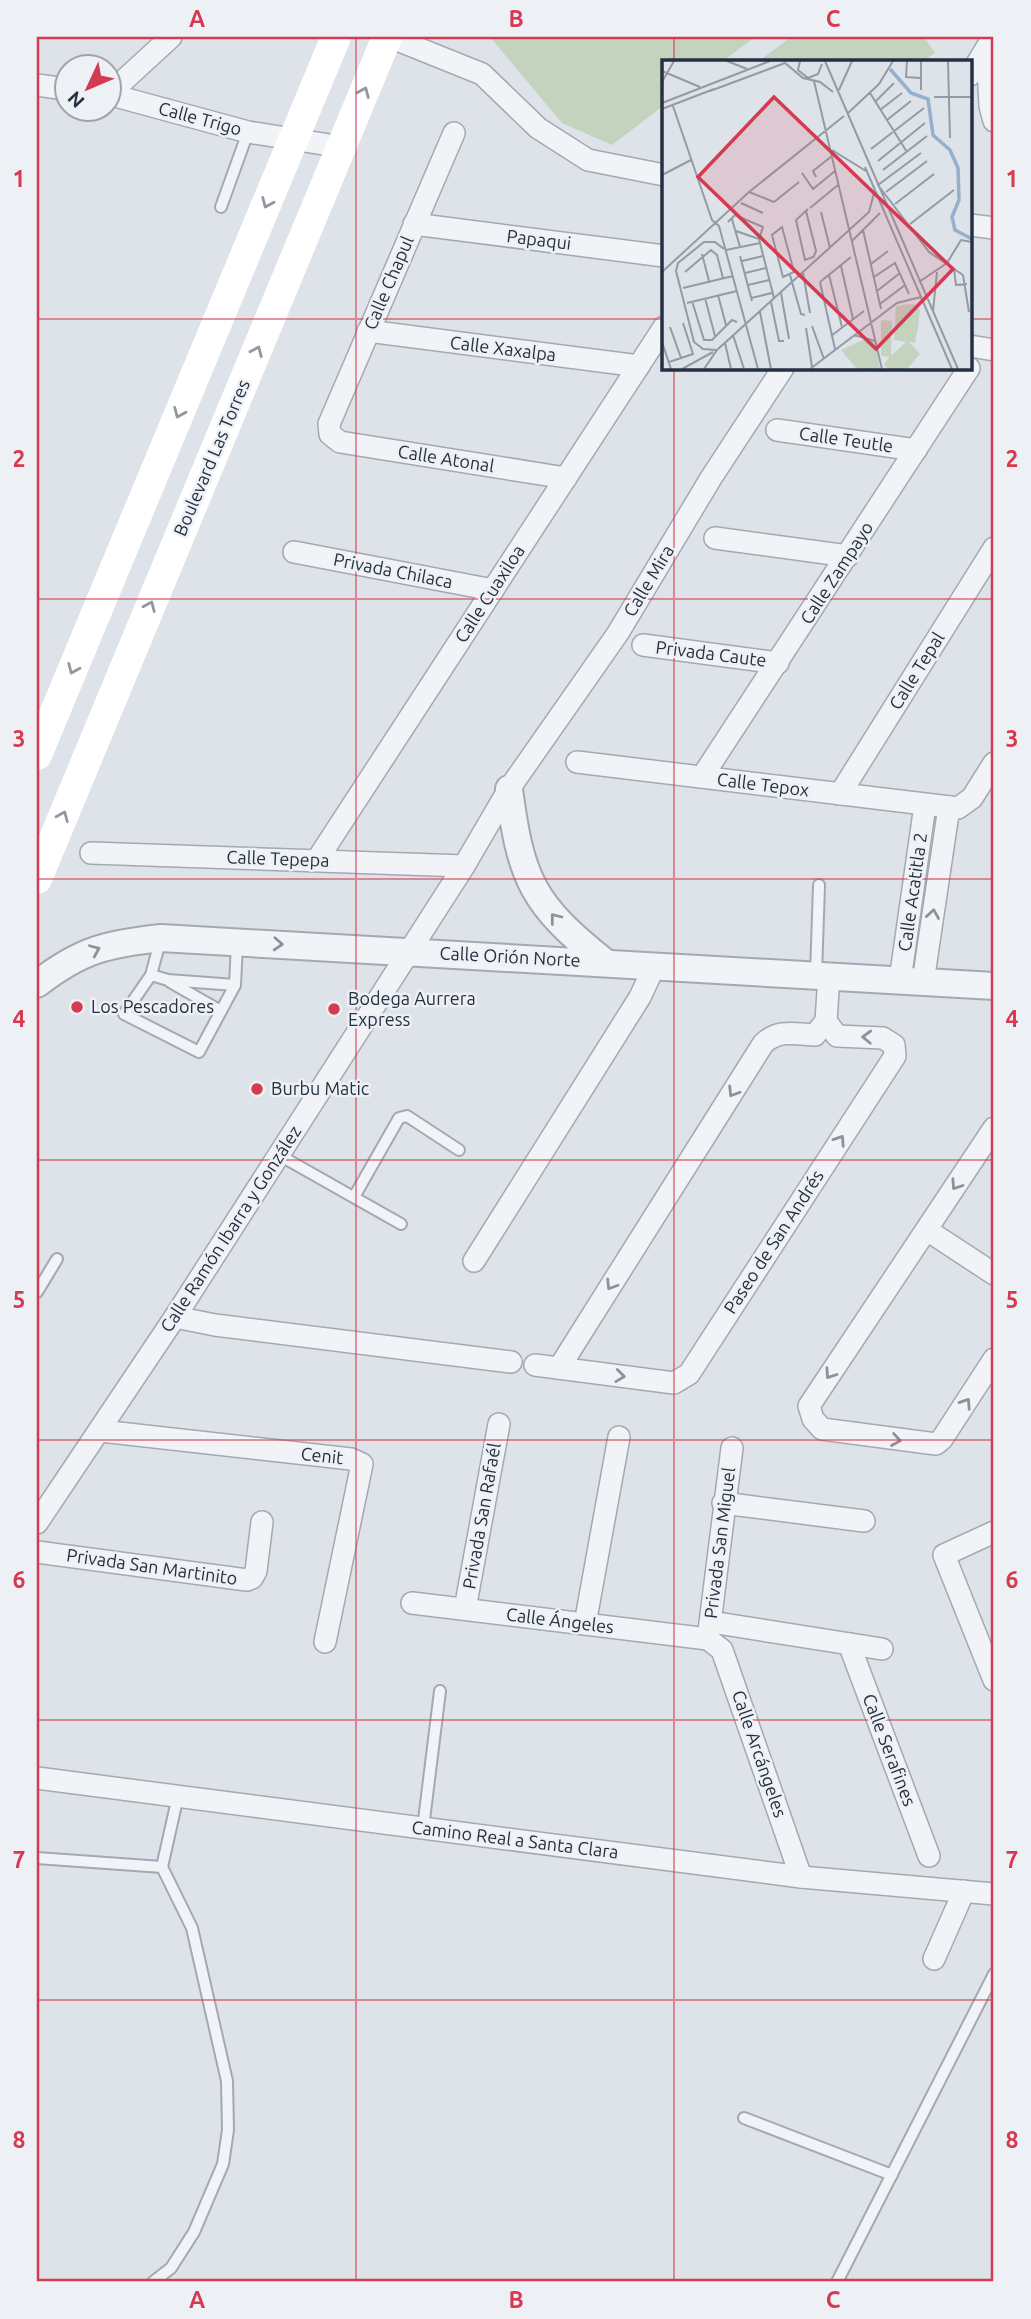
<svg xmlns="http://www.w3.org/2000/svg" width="1031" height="2319" font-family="Ubuntu,sans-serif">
<rect width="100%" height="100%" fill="#dee2e9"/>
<g fill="#c4d3be">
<path d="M490,37H755L723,61H664L663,106L612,145L562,123Z"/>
<path d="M791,37H924L935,53L924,61H759Z"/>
</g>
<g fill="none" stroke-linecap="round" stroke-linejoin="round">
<g stroke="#a3a9b3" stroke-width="14">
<g id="service">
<path d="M221,207L248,132"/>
<path d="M161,938L151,975L124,1014L199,1052L235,985L237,944"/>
<path d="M151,975L168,980L235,985"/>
<path d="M816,975L819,885"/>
<path d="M170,982L221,1011"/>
<path d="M279,1155L401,1224"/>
<path d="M354,1197L399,1118L407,1116L459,1150"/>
<path d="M37,1292L57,1259"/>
<path d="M423,1828L440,1691"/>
<path d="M37,1858L162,1867L178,1796"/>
<path d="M744,2118L892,2175"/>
<path d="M153,2282L171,2268L194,2232L223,2164L228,2130L227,2081L192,1928L162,1867"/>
<path d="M837,2282L994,1974"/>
</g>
</g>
<g stroke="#a3a9b3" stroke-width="24">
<g id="minor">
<path d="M390,37L482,74L538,128L588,160L664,175"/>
<path d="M987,47L990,106L994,121"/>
<path d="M970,75L989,44"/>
<path d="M37,85L66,89"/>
<path d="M108,94L248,132L342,147"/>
<path d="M109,94L171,37"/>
<path d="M454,133L329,424L330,434L340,442L566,478"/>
<path d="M414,224L664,256"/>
<path d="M970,225L994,228"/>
<path d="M368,331L639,366"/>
<path d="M970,346L994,350"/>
<path d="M777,430L916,450"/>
<path d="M715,538L848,556"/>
<path d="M294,552L493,590"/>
<path d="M643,645L778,663"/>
<path d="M577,762L958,808L972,798L994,763"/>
<path d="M702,777L969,368"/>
<path d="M840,794L994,548"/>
<path d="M91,853L464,866"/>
<path d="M317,860L664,327"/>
<path d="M900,980L925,805"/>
<path d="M923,982L949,807"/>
<path d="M994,1128L809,1406L813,1419L822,1429L936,1444L942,1439L994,1359"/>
<path d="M927,1230L994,1274"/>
<path d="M474,1261L640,997L655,965"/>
<path d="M175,1317L215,1325L511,1362"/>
<path d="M535,1365L674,1383L689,1374L895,1056L894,1045L883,1038L837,1036L826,1021"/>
<path d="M559,1368L763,1044C778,1029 795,1034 815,1035L826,1021L829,976"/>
<path d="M101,1431L351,1459L362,1464L325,1642"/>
<path d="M723,1503L864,1521"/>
<path d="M37,1523L175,1317L464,866L509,789L618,633L711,478L783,368"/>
<path d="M994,1532L944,1555L994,1680"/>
<path d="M37,1552L247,1580L252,1578L256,1571L262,1522"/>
<path d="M412,1603L708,1639L722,1650L801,1877"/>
<path d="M465,1609L499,1424"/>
<path d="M711,1622L882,1649"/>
<path d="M585,1624L619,1437"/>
<path d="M708,1639L732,1448"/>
<path d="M849,1644L929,1856"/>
<path d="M37,1778L801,1877L994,1894"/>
<path d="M934,1959L964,1891"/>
</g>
</g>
<g stroke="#a3a9b3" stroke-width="30">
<g id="tertiary">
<path d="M509,789C521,881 533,905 606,963"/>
<path d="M37,984C81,950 106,944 161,938L994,986"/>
</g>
</g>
<use href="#service" stroke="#f1f3f7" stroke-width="10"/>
<use href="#minor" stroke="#f1f3f7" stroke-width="21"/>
<use href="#tertiary" stroke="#f1f3f7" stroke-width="26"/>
<g stroke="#fff" stroke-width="30">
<path d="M37,755L336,37"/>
<path d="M37,879L387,37"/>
</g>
</g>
<defs><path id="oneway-chevron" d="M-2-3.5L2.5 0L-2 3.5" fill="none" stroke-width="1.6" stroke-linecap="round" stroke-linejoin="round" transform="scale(1.75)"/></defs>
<g stroke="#9298a0">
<use href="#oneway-chevron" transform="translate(364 92) rotate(-67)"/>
<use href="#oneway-chevron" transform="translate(267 203) rotate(113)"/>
<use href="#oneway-chevron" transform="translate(257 351) rotate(-67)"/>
<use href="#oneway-chevron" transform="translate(179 413) rotate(113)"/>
<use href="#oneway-chevron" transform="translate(150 606) rotate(-67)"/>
<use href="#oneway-chevron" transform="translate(73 669) rotate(113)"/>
<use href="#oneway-chevron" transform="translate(63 816) rotate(-67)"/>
</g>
<g stroke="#8c929c">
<use href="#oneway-chevron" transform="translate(933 914) rotate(-81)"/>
<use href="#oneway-chevron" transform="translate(555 918) rotate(-128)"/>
<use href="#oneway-chevron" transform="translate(278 944) rotate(3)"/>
<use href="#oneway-chevron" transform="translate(95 950) rotate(-23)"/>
<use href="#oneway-chevron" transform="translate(867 1037) rotate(-178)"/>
<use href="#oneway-chevron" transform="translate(733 1092) rotate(122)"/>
<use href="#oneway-chevron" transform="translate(840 1140) rotate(-57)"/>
<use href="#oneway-chevron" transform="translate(956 1185) rotate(124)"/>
<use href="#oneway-chevron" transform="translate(611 1285) rotate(122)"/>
<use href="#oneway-chevron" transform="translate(830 1374) rotate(124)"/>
<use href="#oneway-chevron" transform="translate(620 1376) rotate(7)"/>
<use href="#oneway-chevron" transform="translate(966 1403) rotate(-57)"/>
<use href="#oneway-chevron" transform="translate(896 1440) rotate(9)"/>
</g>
<path fill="none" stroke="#d63a51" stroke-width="2" stroke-opacity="0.55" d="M356,37V2282M674,37V61M37,319H664M970,319H994M674,368V2282M37,599H994M37,879H994M37,1160H994M37,1440H994M37,1720H994M37,2000H994"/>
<g fill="#d63a51" stroke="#edf1f6" stroke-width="2.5">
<circle cx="77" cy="1007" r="7"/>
<circle cx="334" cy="1009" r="7"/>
<circle cx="257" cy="1089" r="7"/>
</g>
<g text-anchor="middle" stroke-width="5" stroke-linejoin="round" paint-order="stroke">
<g font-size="18" fill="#263040" stroke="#edf1f6">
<text transform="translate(200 119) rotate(15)" y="6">Calle Trigo</text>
<text transform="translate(539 240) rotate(7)" y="6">Papaqui</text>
<text transform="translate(389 283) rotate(-67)" y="6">Calle Chapul</text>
<text transform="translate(503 349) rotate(7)" y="6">Calle Xaxalpa</text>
<text transform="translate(846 440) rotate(8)" y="6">Calle Teutle</text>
<text transform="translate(212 458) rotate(-67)" y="6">Boulevard Las Torres</text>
<text transform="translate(446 459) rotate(9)" y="6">Calle Atonal</text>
<text transform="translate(393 571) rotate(11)" y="6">Privada Chilaca</text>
<text transform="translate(837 573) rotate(-57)" y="6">Calle Zampayo</text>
<text transform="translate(649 581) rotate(-59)" y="6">Calle Mira</text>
<text transform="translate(490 594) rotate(-57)" y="6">Calle Cuaxiloa</text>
<text transform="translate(711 654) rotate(7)" y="6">Privada Caute</text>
<text transform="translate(917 671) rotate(-58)" y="6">Calle Tepal</text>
<text transform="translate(763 785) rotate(7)" y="6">Calle Tepox</text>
<text transform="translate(278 859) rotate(2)" y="6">Calle Tepepa</text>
<text transform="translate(913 892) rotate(-82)" y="6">Calle Acatitla 2</text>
<text transform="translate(510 957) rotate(3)" y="6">Calle Orión Norte</text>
<text transform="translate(231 1229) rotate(-57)" y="6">Calle Ramón Ibarra y González</text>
<text transform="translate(774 1242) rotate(-57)" y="6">Paseo de San Andrés</text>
<text transform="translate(322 1456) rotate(6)" y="6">Cenit</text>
<text transform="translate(482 1516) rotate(-80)" y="6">Privada San Rafaél</text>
<text transform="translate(720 1543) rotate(-83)" y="6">Privada San Miguel</text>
<text transform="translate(152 1567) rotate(8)" y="6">Privada San Martinito</text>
<text transform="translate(560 1621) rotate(7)" y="6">Calle Ángeles</text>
<text transform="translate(889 1750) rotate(69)" y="6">Calle Serafines</text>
<text transform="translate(759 1754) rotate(71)" y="6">Calle Arcángeles</text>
<text transform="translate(515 1840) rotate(7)" y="6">Camino Real a Santa Clara</text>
</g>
<g font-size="18" fill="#263040" stroke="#edf1f6" text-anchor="start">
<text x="348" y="1005">Bodega Aurrera<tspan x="348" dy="21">Express</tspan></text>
<text x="91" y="1013">Los Pescadores</text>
<text x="271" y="1095">Burbu Matic</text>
</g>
</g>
<g transform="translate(662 60)">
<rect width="310" height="310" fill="#dee2e9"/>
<path d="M251,244L258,250L256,268L253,283L247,282L258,294L245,309H226L222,304L228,297L219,296V260L230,261L229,296L244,282L232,280L234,246ZM205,278L213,283L218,309H195L179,290Z" fill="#c4d3be"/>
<path fill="none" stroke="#96b0cb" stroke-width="3.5" d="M228,9L249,33L266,39L271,75L288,90L296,108L297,140L290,157L293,170L310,179"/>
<path fill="none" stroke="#949ba5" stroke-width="2" d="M65,1L85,9M138,1L136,10L146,18L156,14L160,4M163,1L296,309M245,1L244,17L259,18M259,1V30M286,1L288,78M0,11L38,27M152,21L220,309M0,22L12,1M177,30L190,1M48,31L123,3L141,18L158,22L171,32M208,33L245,92M272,37H310M213,42L232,23M0,43L108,1M11,46L50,160L57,166L96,309M0,49L52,29M218,50L240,33M186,53L217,24L231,1M225,60L249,41M209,89L262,48M170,90L204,111M259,93L216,125L267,192L301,215L307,252M216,101L263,63M203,107L290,309M221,110L265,76M140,113L151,129L173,111M0,115L29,100M154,117L151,111L170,96M87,132L112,142M224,132L265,101M112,142L137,122M79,143L101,153M233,144L272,114M148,148L176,125M146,149L134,160L143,200L151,197M144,151L154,191L151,198M159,152L168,188M70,159L78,187M66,162L73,155L101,167L97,179L112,238M248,164L292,130M120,167L132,212L121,217L110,175ZM201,170L219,249M74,171L97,179M190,181L218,153M64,190L98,183M40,194L47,221M78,196L90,241M80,201L101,196M209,204L226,191M179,206L191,259M292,209L294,225L305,224M0,212L87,132L182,56M23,212L49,190L55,195L61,218M83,213L104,208M141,213L148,253M128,215L139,254L143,255M167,215L180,267M212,217L233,203L247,234M158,222L173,289M158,222L189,197M257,222L285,203L299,180L310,182M86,225L107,220M21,228L71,216M215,231L238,213M119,233L127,279M56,235L64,265M43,238L53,276M89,238L110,233M30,241L42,280H50L70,260L75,262M109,242L117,281H122M25,243L75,231M218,244L243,225M271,251L275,212M98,252L109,309M150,266L162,299M8,267L19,298M144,268L150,307M71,275L82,309M192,275L213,281M169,276L202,251M0,282L9,309M63,283L69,309M54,290L41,289L32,282L14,211L16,203L42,182H53L62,189M7,302L31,294L21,263M20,309L51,292M42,309L55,290L207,152L212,133M148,309L235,243L259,237"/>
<path fill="#d63a51" fill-opacity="0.15" stroke="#d63a51" stroke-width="3.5" d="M112,37L291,209L214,289L36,117Z"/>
<rect width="310" height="310" fill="none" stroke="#263040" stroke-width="3.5"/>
</g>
<rect width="1031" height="2319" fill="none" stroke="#edf1f6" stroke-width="77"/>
<g transform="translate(88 88) rotate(226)"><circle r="33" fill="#edf1f6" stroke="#9da4ad" stroke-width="2"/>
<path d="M0-5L12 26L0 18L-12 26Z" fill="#d63a51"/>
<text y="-10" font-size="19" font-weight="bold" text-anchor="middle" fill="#263040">N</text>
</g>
<rect x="38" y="38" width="954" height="2242" fill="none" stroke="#d63a51" stroke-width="2.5"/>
<g font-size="23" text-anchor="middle" font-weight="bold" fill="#d63a51">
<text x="197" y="27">A</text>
<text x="516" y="27">B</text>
<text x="833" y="27">C</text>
<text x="19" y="187">1</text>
<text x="1012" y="187">1</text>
<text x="19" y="467">2</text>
<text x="1012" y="467">2</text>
<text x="19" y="747">3</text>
<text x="1012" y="747">3</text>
<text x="19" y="1027">4</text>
<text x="1012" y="1027">4</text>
<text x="19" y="1308">5</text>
<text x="1012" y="1308">5</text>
<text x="19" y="1588">6</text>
<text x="1012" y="1588">6</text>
<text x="19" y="1868">7</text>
<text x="1012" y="1868">7</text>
<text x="19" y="2148">8</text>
<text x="1012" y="2148">8</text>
<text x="197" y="2308">A</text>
<text x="516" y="2308">B</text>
<text x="833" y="2308">C</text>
</g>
</svg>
